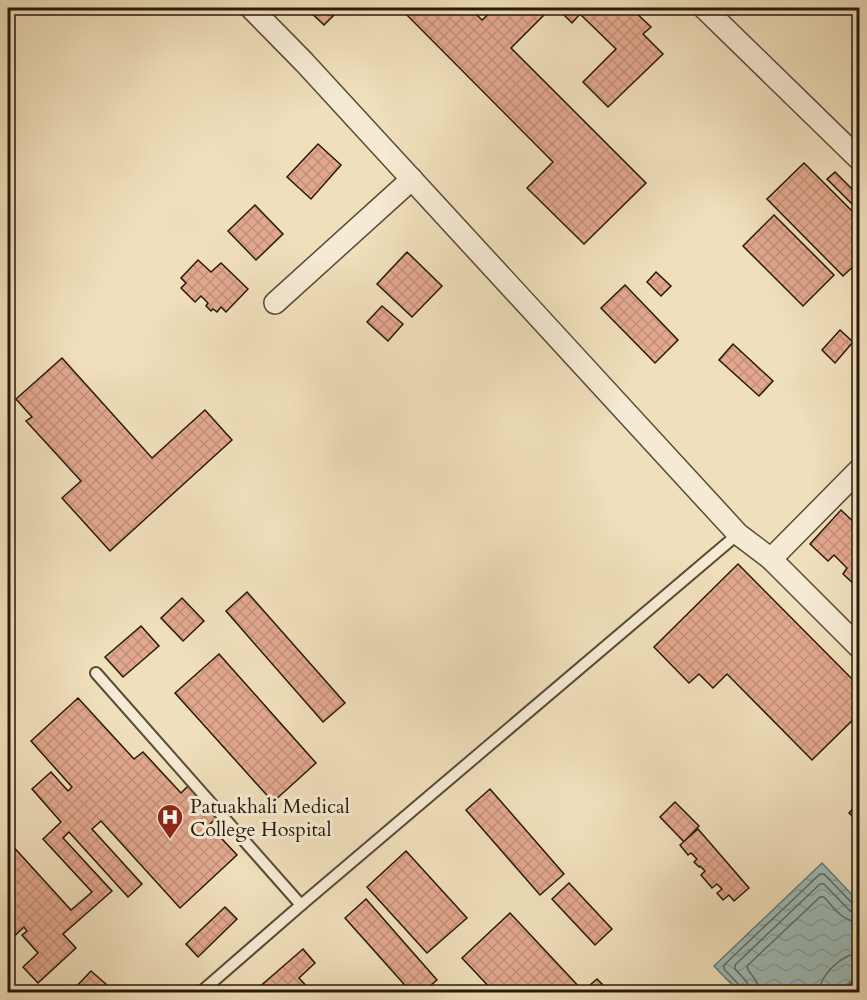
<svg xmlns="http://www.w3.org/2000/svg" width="867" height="1000" font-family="Cardo,serif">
<defs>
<pattern id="water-waves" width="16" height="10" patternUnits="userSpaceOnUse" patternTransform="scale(1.5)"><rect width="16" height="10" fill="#9dbbb8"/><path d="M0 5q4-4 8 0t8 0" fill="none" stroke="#87a09d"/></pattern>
<pattern id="building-cross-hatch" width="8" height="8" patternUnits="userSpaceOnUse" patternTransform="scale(1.5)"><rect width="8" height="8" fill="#e2a78d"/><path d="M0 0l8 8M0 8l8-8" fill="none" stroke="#c28f78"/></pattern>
</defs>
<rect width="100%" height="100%" fill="#f0dfbb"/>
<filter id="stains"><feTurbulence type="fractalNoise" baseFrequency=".00333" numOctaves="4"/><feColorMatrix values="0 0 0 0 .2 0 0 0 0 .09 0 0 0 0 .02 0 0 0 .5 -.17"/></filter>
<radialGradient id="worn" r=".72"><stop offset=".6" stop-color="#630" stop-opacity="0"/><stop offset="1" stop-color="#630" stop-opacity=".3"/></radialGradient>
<path fill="url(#water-waves)" stroke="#6d7b73" stroke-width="1.5" d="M822,863L859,902V973L839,992H739L714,966Z"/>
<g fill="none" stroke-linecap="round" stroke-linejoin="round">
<g stroke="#626a62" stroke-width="1.5">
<path d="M742,992L741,987L724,969V965L820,874H824L853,904L860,906"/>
<path d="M750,992L747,982L735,969V965L820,884H824L849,910L854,913H860"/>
<path d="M759,992C759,978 749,976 747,966L820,897H824C834,908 843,922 860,922"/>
<path d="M819,992C820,975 842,954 860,953"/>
</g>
</g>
<g fill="url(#building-cross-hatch)" stroke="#261a0b" stroke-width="1.5">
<path d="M306,8H341L324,25Z"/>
<path d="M400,8H470L482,20L495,8H551L511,48L646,183L584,244L527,188L553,162Z"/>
<path d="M557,8H631L651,27L643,34L663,54L608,107L583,82L616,49L580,14L572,23Z"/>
<path d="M318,144L341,165L311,199L287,177Z"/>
<path d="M804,163L860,219V260L843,276L767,199Z"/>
<path d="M835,172L860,197V208L858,210L827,179Z"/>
<path d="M255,205L283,234L256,260L228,231Z"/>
<path d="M774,215L834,275L803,306L743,246Z"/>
<path d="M407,252L442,286L412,317L377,284Z"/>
<path d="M198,260L211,272L221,263L248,289L226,312L221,307L217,312L213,309L211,311L206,306L208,303L201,296L195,302L181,288L186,283L181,278Z"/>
<path d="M656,272L671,286L661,296L647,282Z"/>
<path d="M625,285L678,340L655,363L601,308Z"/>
<path d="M382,306L403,324L388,341L367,322Z"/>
<path d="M840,330L853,342L835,363L822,350Z"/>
<path d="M733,344L773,381L759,396L719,360Z"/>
<path d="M62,358L152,458L205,410L232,440L110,551L62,498L81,481L26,421L32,417L16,399Z"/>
<path d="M841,510L860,528V586L858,588L843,574L847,568L834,555L828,561L810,544Z"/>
<path d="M738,564L860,687V713L812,760L727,674L713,688L699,674L689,683L654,647Z"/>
<path d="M247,592L345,703L323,722L226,611Z"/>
<path d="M182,598L204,621L183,641L161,618Z"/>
<path d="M141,626L159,646L123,677L105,657Z"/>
<path d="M219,654L316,763L273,802L175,693Z"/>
<path d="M78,698L134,759L143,752L181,793L190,784L219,816L209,825L237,855L180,908L101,821L92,829L142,884L128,897L69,832L63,838L112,891L63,934L76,948L38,983L23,967L38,953L22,935L27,931L24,927L8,942V841L71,910L92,892L43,839L61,822L32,789L51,772L68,791L72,787L31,741Z"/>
<path d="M490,789L564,874L540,895L466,810Z"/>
<path d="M860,801V823L849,813Z"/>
<path d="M675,802L699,826L684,842L660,817Z"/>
<path d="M698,829L749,888L734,901L729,895L723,900L717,893L722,889L717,884L712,888L701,875L705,871L700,866L699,867L694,862L697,859L691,853L688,855L680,845Z"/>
<path d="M406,851L467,918L427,953L367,887Z"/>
<path d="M569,883L612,929L595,945L552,899Z"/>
<path d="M366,899L437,980L423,992H411L345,918Z"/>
<path d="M225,907L237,919L198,957L186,944Z"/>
<path d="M510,913L583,991L597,979L610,992H494L462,958Z"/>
<path d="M303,949L315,963L299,978L312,992H287L285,990L283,992H260L257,989Z"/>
<path d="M91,971L115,992H71Z"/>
</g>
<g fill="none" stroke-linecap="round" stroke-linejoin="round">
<g stroke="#584b37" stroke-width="14">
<g id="service">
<path d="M96,673L301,905"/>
<path d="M201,992L301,905L738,534"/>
</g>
</g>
<g stroke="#584b37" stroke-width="24">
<g id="minor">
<path d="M251,8L304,62L738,534L771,559L860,648"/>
<path d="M704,8L860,160"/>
<path d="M275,303L412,179"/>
<path d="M771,559L860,469"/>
<path d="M858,992L860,991"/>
</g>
</g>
<use href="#service" stroke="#f5ead3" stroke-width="10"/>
<use href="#minor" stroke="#f5ead3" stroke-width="21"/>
</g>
<defs>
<g id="hospital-pin" transform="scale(1.35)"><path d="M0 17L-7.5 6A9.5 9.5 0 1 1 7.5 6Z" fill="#8f2418" stroke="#f5ead3"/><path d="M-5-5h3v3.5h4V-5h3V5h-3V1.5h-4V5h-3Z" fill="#fff"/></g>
</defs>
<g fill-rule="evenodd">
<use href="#hospital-pin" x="170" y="817"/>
</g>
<g text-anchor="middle" stroke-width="6" stroke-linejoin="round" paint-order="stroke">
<g font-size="20" fill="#261a0b" stroke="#f5ead3" text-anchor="start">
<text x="190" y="813">Patuakhali Medical<tspan x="190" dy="23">College Hospital</tspan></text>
</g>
</g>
<rect width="867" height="1000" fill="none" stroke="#f0dfbb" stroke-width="30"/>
<rect x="9" y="9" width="849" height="982" fill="none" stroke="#261a0b" stroke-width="3"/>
<rect x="15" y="15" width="837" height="970" fill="none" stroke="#261a0b" stroke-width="1.5"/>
<rect width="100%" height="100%" filter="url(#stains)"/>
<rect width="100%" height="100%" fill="url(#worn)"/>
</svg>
